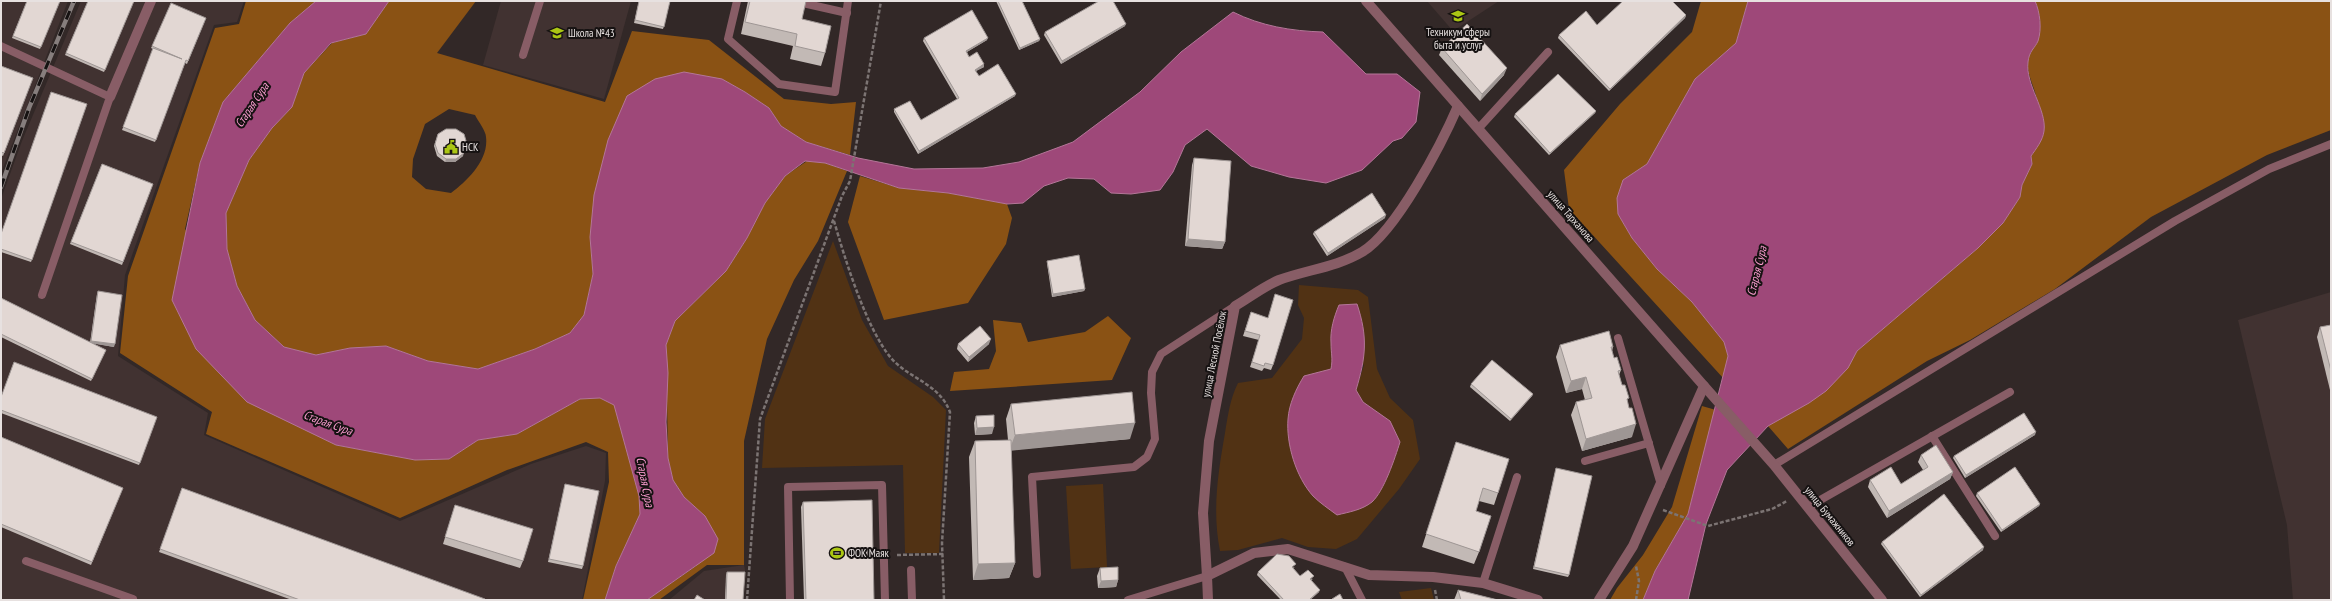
<svg xmlns="http://www.w3.org/2000/svg" width="2332" height="601" font-family="'PT Sans Narrow',sans-serif">
<rect width="100%" height="100%" fill="#322827"/>
<g fill="#413231">
<path d="M1,1H68L1,173Z"/>
<path d="M81,1H244L237,22L214,25L125,275L118,356L208,413L204,435L400,521L531,464L586,446L606,453L605,481L582,600H1V199L22,141Z"/>
<path d="M501,1H631L604,99L483,65Z"/>
<path d="M1427,1H1499L1453,31Z"/>
<path d="M2331,292V600H2293L2287,525L2238,320Z"/>
<path d="M744,565L746,575L743,600H669L704,571Z"/>
</g>
<g fill="#513214" fill-rule="evenodd">
<path d="M833,241L862,320L888,366L933,397L946,410L939,553H905L903,465L762,468L765,419Z"/>
<path d="M1299,285L1358,290L1368,297L1377,369L1390,398L1413,420L1420,459L1399,489L1357,539L1336,549L1308,547L1282,538L1238,550L1220,551C1212,511 1218,473 1225,433C1228,415 1230,399 1238,383L1272,378L1302,339L1304,318L1298,305ZM1331,343L1364,365L1356,390L1363,402L1390,421L1319,373L1331,369L1333,356Z"/>
<path d="M1103,484L1107,567L1071,569L1066,486Z"/>
<path d="M1431,588L1434,600H1402L1399,592Z"/>
</g>
<g fill="#8a5214" fill-rule="evenodd">
<path d="M246,1H316L290,23L223,102L200,163L185,229L336,445L415,460L449,459L478,440L517,434L580,399L600,398L615,405L639,496L640,514L616,566L605,600H583L609,482L608,452L586,442L507,470L400,518L206,434L212,412L120,353L128,276L215,28L239,24Z"/>
<path d="M389,1H476L437,53L605,102L632,31L709,40L784,99L831,104L856,102L850,155L806,142L781,126L769,108L745,92L722,79L590,237L593,274L584,315L570,333L535,349L478,369L428,361L386,346L350,348L316,355L284,347L255,320L237,286L227,249L226,213L249,160L272,128L292,107L304,73L332,43L366,34ZM449,109L475,115C478,121 486,131 486,137C489,160 467,181 451,193L426,189L412,177L413,159L425,124Z"/>
<path d="M1701,1H1748L1736,43L1695,79L1647,164L1623,180L1618,214L1632,238L1657,269L1692,302L1724,342L1728,356L1724,379L1569,209L1564,170L1620,104L1692,32Z"/>
<path d="M2035,1H2331V130L2267,155L2151,217L2055,289L1970,340L1927,361L1788,449L1768,426L1847,368L1857,351L1978,248L2003,223L2020,197L2022,185L2032,164L2031,156C2046,136 2041,111 2034,89C2031,80 2027,71 2028,62C2029,51 2035,47 2038,40C2042,28 2040,12 2035,1Z"/>
<path d="M807,161L825,163L847,171L818,241L794,280L767,339L744,441V565H707L659,600H647L696,566L705,516L684,497L673,481L668,458L666,345L675,321L726,271L747,238L765,203L785,176Z"/>
<path d="M860,176L899,188L948,193L1007,204L1012,218L1006,244L968,303L884,320L848,222Z"/>
<path d="M1108,316L1131,338L1112,380L950,391L954,372L989,369L996,351L993,320L1021,323L1028,342L1085,332Z"/>
<path d="M1702,406L1716,410L1688,514L1655,571L1643,600H1610L1617,588L1643,555L1672,507Z"/>
</g>
<g fill="#9e4879" stroke="#b47698">
<path d="M316,1H389L366,34L331,43L304,73L292,107L272,128L249,160L226,213L227,249L237,286L255,320L284,347L316,355L350,348L386,346L428,361L478,369L535,349L570,333L584,315L593,274L590,237L594,195L608,140L627,96L655,79L684,72L722,79L745,92L769,108L781,126L806,142L858,158L914,169L983,168L1019,162L1073,142L1140,92L1181,52L1233,12C1261,26 1291,31 1323,32L1366,74H1397L1420,92L1416,122L1402,138L1393,141L1362,170L1326,183L1289,177L1251,166L1207,129L1185,145L1173,172L1160,190L1131,194L1111,193L1094,179L1068,178L1044,186L1023,203L1007,204L948,193L899,188L825,163L805,161L785,176L765,203L747,238L726,271L675,321L666,345L668,373L666,422L668,458L673,480L684,497L705,516L718,539L714,553L647,600H605L616,566L640,514L639,496L614,405L600,398L580,399L517,434L478,440L449,459L415,460L336,445L247,402L196,349L172,300L200,163L223,102L290,23Z"/>
<path d="M1748,1H2035C2040,12 2042,29 2038,41C2035,48 2029,51 2028,62C2025,84 2047,110 2044,131C2043,140 2036,149 2031,156L2032,164L2022,185L2020,197L2003,223L1978,248L1857,351L1848,368L1826,391L1809,403L1768,426L1727,470L1706,524L1688,600H1643L1655,571L1688,514L1728,356L1724,342L1692,302L1657,269L1632,238L1618,214L1617,198L1623,180L1647,164L1695,79L1736,43Z"/>
<path d="M1357,304C1368,337 1366,357 1356,390L1363,402L1390,421L1400,442C1395,458 1384,491 1372,502C1362,510 1349,512 1337,515C1329,509 1320,503 1313,496C1296,477 1286,444 1288,419C1289,404 1296,389 1304,376L1331,369C1333,358 1331,354 1331,343C1330,330 1334,317 1339,305Z"/>
</g>
<g fill="none" stroke-linecap="round" stroke-linejoin="round">
<g stroke="#7c7473" stroke-width="2.5" stroke-dasharray="4 2" stroke-linecap="butt">
<path d="M834,221C845,259 866,328 891,358C909,379 939,383 950,412L942,543L944,600"/>
<path d="M1663,510L1708,526L1772,509L1787,501"/>
<path d="M897,555L943,554"/>
<path d="M1435,590L1437,600"/>
<path d="M747,600L760,419L842,196L850,181L881,1"/>
<path d="M1636,600L1639,581L1636,566"/>
</g>
<g stroke="#885d66" stroke-width="8">
<path d="M737,1L728,39L779,84L835,92L848,1"/>
<path d="M794,1L847,13"/>
<path d="M1,46L110,97L42,295"/>
<path d="M523,55L540,1"/>
<path d="M1478,129L1548,52"/>
<path d="M1618,338L1661,485"/>
<path d="M1932,436L1995,536"/>
<path d="M1585,461L1649,443"/>
<path d="M1774,465L2175,221L2269,169L2331,144"/>
<path d="M1808,507L2010,392"/>
<path d="M26,561L133,599"/>
<path d="M1345,567L1362,600"/>
<path d="M911,570L912,600"/>
<path d="M1037,574L1032,477L1134,467L1147,457L1155,439L1151,393L1152,372L1161,354L1235,306"/>
<path d="M1483,583L1517,477"/>
<path d="M790,600L788,487L882,485L885,600"/>
<path d="M1128,600L1207,576"/>
</g>
<g stroke="#885d66" stroke-width="10">
<path d="M110,97L151,1"/>
<path d="M1704,386L1774,465L1882,600"/>
<path d="M1207,576L1203,513L1209,441L1235,306C1249,298 1264,286 1279,280C1306,270 1337,267 1362,252C1396,232 1442,143 1458,106"/>
<path d="M1208,600L1207,576L1254,553L1288,549L1369,575L1433,577L1483,583L1538,600"/>
</g>
<path stroke="#885d66" stroke-width="10" d="M1366,1L1704,386L1633,546L1599,600"/>
<g stroke="#867e7d" stroke-width="4.5">
<path id="rail" d="M1,187L29,108L74,1"/>
</g>
<use href="#rail" stroke="#161212" stroke-width="3" stroke-dasharray="9" stroke-linecap="butt"/>
</g>
<g fill="#c2b9b5">
<path d="M27,1H60L40,49L12,38Z"/>
<path d="M88,1H134L104,72L65,55Z"/>
<path d="M639,1H670L663,29L634,23Z"/>
<path d="M748,1H804L802,19L825,53L821,66L790,59L793,46L741,34Z"/>
<path d="M996,1H1022L1040,39L1039,41L1019,50Z"/>
<path d="M1686,15L1685,18L1609,91L1558,38L1559,35L1597,25Z"/>
<path d="M206,18L187,64L185,63L155,142L122,130L153,49L151,48L152,46Z"/>
<path d="M1125,26L1061,64L1044,35L1045,32Z"/>
<path d="M924,38L987,40L967,52L969,57L984,67L976,71L979,76L1015,96L918,154L894,112V109L921,120L957,99L923,41Z"/>
<path d="M1442,48L1504,75L1480,101L1439,55Z"/>
<path d="M1,66L33,78L3,156L1,155Z"/>
<path d="M87,104L31,262L1,252V233Z"/>
<path d="M1596,111L1595,113L1549,155L1514,117L1515,114Z"/>
<path d="M438,134L463,156L455,162H445L437,156L434,146Z"/>
<path d="M1194,158L1225,242L1222,249L1185,246L1192,165Z"/>
<path d="M102,164L153,184L122,265L70,244Z"/>
<path d="M1385,218L1327,256L1313,234L1314,232Z"/>
<path d="M1047,261L1085,289L1084,291L1052,297L1047,263Z"/>
<path d="M98,291L114,347L92,343L106,350L91,381L1,337V298L90,343L97,294Z"/>
<path d="M1251,312L1273,365L1271,370L1264,368L1262,371L1250,367L1259,340L1243,336Z"/>
<path d="M2331,325V394L2317,337L2320,327Z"/>
<path d="M958,344H989L968,362L957,349Z"/>
<path d="M1560,345L1613,347L1612,351L1614,358L1621,370L1619,375L1628,403L1632,437L1582,451L1571,415L1576,402L1585,400L1582,389L1566,393L1556,357Z"/>
<path d="M1471,384L1533,394L1532,396L1510,421L1470,387Z"/>
<path d="M1,397L157,417L139,465L1,413Z"/>
<path d="M1011,404L1130,439L1011,450L1015,563L1009,578L973,580L969,457L975,441L1008,440L1006,419Z"/>
<path d="M976,416L992,434L975,435L974,423Z"/>
<path d="M2035,435L1965,478L1953,458L1954,456Z"/>
<path d="M1,437L123,488L91,565L1,527Z"/>
<path d="M1456,442L1498,493L1494,505L1479,501L1476,511L1479,552L1474,564L1422,547Z"/>
<path d="M1921,455L1953,472L1950,479L1887,518L1868,487L1870,480L1901,484L1923,470L1918,462Z"/>
<path d="M1556,468L1569,575L1568,577L1533,569Z"/>
<path d="M565,484L583,566L582,569L548,562Z"/>
<path d="M182,488L485,600H292L159,552Z"/>
<path d="M1977,493L2040,504L2039,506L2001,532L1976,496Z"/>
<path d="M803,502L874,600H804L801,507Z"/>
<path d="M455,505L523,561L520,568L443,544Z"/>
<path d="M1882,542L1983,550L1920,597L1881,544Z"/>
<path d="M1295,567L1293,568L1300,576L1313,579L1311,580L1319,592L1310,600H1281L1257,575L1258,572Z"/>
<path d="M1100,568L1118,580L1116,587L1098,588L1097,576Z"/>
<path d="M727,572L743,600H725L726,575Z"/>
<path d="M1458,590L1498,600H1454Z"/>
</g>
<g fill="#9e9694">
<path d="M1686,15L1685,18L1609,91L1610,89Z"/>
<path d="M1126,24L1125,26L1061,64L1062,61Z"/>
<path d="M988,38L987,40L965,53L966,51Z"/>
<path d="M1040,39L1039,41L1019,50L1020,48Z"/>
<path d="M984,64V67L974,72L975,70Z"/>
<path d="M1507,68L1504,75L1480,101L1482,94Z"/>
<path d="M1016,94L1015,96L918,154L919,151Z"/>
<path d="M1596,111L1595,113L1549,155L1550,153Z"/>
<path d="M464,153L463,156L455,162H445L446,159Z"/>
<path d="M1386,215L1385,218L1327,256L1328,253Z"/>
<path d="M1188,239L1225,242L1222,249L1185,246Z"/>
<path d="M1085,289L1084,291L1052,297L1053,294Z"/>
<path d="M991,339L989,344L968,362L969,357Z"/>
<path d="M91,341L115,344L114,347L90,343Z"/>
<path d="M1586,377L1582,389L1566,393L1571,381Z"/>
<path d="M1533,394L1532,396L1510,421L1511,419Z"/>
<path d="M1135,423L1130,439L1009,451L1015,435Z"/>
<path d="M1636,424L1632,437L1582,451L1586,439Z"/>
<path d="M994,427L992,434L975,435L977,428Z"/>
<path d="M2036,432L2035,435L1965,478L1966,475Z"/>
<path d="M1953,472L1950,479L1887,518L1889,511Z"/>
<path d="M2040,504L2039,506L2001,532L2002,530Z"/>
<path d="M1984,547L1983,550L1920,597L1921,595Z"/>
<path d="M1015,563L1009,578L973,580L978,564Z"/>
<path d="M1118,580L1116,587L1098,588L1101,581Z"/>
<path d="M1320,590L1319,592L1310,600H1309Z"/>
</g>
<g fill="#e2d7d3" stroke="#9e9694">
<path d="M27,1H60L41,47L13,36Z"/>
<path d="M88,1H134L105,70L66,53Z"/>
<path d="M639,1H670L664,27L635,20Z"/>
<path d="M750,1H806L802,19L831,26L825,53L795,46L797,34L745,22Z"/>
<path d="M998,1H1022L1040,39L1020,48Z"/>
<path d="M1099,1H1113L1126,24L1062,61L1045,32Z"/>
<path d="M1623,1H1672L1686,15L1610,89L1559,35L1586,11L1597,25Z"/>
<path d="M171,3L206,18L188,61L186,60L156,140L123,127L153,48L182,59L152,46Z"/>
<path d="M972,10L988,38L966,51L969,57L977,52L984,64L975,70L979,76L998,64L1016,94L919,151L894,109L910,101L921,120L959,98L924,38Z"/>
<path d="M1467,24L1507,68L1482,94L1442,48Z"/>
<path d="M1,66L33,78L4,153L1,152Z"/>
<path d="M1558,74L1596,111L1550,153L1515,114Z"/>
<path d="M51,92L87,104L32,260L1,249V234Z"/>
<path d="M446,129H456L464,134L467,144L464,153L456,159H446L438,153L435,144L438,134Z"/>
<path d="M1194,158L1231,161L1225,242L1188,239Z"/>
<path d="M102,164L153,184L123,262L71,242Z"/>
<path d="M1372,193L1386,215L1328,253L1314,232Z"/>
<path d="M1079,255L1085,289L1053,294L1047,261Z"/>
<path d="M98,291L122,295L115,344L91,341Z"/>
<path d="M1275,294L1293,300L1273,365L1265,363L1264,366L1252,362L1260,335L1245,331L1251,312L1268,318Z"/>
<path d="M1,298L106,350L92,379L1,334Z"/>
<path d="M2331,325V371L2320,327Z"/>
<path d="M980,326L991,339L969,357L958,344Z"/>
<path d="M1609,331L1613,347H1611L1614,358L1617,357L1621,370L1618,371L1622,385H1625L1629,398L1627,399L1629,408H1632L1636,424L1586,439L1576,402L1592,398L1586,377L1571,381L1560,345Z"/>
<path d="M1492,360L1533,394L1511,419L1471,384Z"/>
<path d="M14,362L157,417L140,463L1,410V397Z"/>
<path d="M1132,392L1135,423L1015,435L1011,404Z"/>
<path d="M2024,413L2036,432L1966,475L1954,456Z"/>
<path d="M994,415V427L977,428L976,416Z"/>
<path d="M1,437L123,488L92,562L1,524Z"/>
<path d="M1011,440L1015,563L978,564L975,441Z"/>
<path d="M1456,442L1509,459L1498,493L1483,488L1476,511L1491,516L1479,552L1426,534Z"/>
<path d="M1936,445L1953,472L1889,511L1870,480L1891,467L1901,484L1928,467L1921,455Z"/>
<path d="M2015,467L2040,504L2002,530L1977,493Z"/>
<path d="M1556,468L1592,476L1569,575L1534,567Z"/>
<path d="M565,484L599,491L583,566L549,559Z"/>
<path d="M182,488L485,599V600H300L160,549Z"/>
<path d="M1944,494L1984,547L1921,595L1882,542Z"/>
<path d="M872,500L874,600H806L803,502Z"/>
<path d="M455,505L533,529L523,561L445,537Z"/>
<path d="M1277,554L1289,556L1296,564L1292,567L1300,576L1308,570L1314,576L1310,579L1320,590L1309,600H1284L1258,572Z"/>
<path d="M1118,567V580L1101,581L1100,568Z"/>
<path d="M727,572H745L743,600H726Z"/>
<path d="M1458,590L1498,600H1461Z"/>
<path d="M1340,594L1343,600H1332V599Z"/>
<path d="M697,595L705,600H694Z"/>
</g>
<defs>
<g id="university-bare" transform="scale(1.08)"><path d="M0-5L7-2L0 1L-7-2ZM-4 1L0 2.5L4 1V4Q0 6-4 4Z" fill="#abc614" stroke="#161212" stroke-width="2.5" paint-order="stroke"/></g>
<g id="school-bare" transform="scale(1.08)"><path d="M0-5L7-2L0 1L-7-2ZM-4 1L0 2.5L4 1V4Q0 6-4 4Z" fill="#abc614" stroke="#161212" stroke-width="2.5" paint-order="stroke"/></g>
<g id="civic-bare" transform="scale(1.08)"><path d="M-.6-6.5H3V-4.5H.6V-3L4-1V1h2V6H-6V1h2V-1L-.6-3ZM-1.2 2.5V6h2.4V2.5Z" fill="#abc614" stroke="#161212" stroke-width="2.5" paint-order="stroke"/></g>
<g id="stadium-bare" transform="scale(1.08)"><path d="M0-5a6.5 5 0 1 0 0 10a6.5 5 0 1 0 0-10ZM-3.5-1.8h7v3.6h-7Z" fill="#abc614" stroke="#161212" stroke-width="2.5" paint-order="stroke"/></g>
</defs>
<g fill-rule="evenodd">
<use href="#university-bare" x="1458" y="16"/>
<use href="#school-bare" x="557" y="33"/>
<use href="#civic-bare" x="451" y="147"/>
<use href="#stadium-bare" x="837" y="553"/>
</g>
<g text-anchor="middle" stroke-width="4" stroke-linejoin="round" paint-order="stroke">
<g font-size="11" fill="#e7e1e0" stroke="#161212" text-anchor="start">
<text x="1458" y="36" text-anchor="middle">Техникум сферы<tspan x="1458" dy="13">быта и услуг</tspan></text>
<text x="568" y="37">Школа №43</text>
<text x="462" y="151">НСК</text>
<text x="848" y="557">ФОК Маяк</text>
</g>
<g font-size="11" fill="#e7e1e0" stroke="#161212">
<text transform="translate(1571 216) rotate(49)" y="4">улица Тарханова</text>
<text transform="translate(1214 354) rotate(-79)" y="4">улица Лесной Посёлок</text>
<text transform="translate(1830 516) rotate(51)" y="4">улица Бумажников</text>
</g>
<g font-size="12" font-style="italic" fill="#fb9dd0" stroke="#161212">
<text transform="translate(252 105) rotate(-56)" y="4">Старая Сура</text>
<text transform="translate(1757 271) rotate(-76)" y="4">Старая Сура</text>
<text transform="translate(328 423) rotate(20)" y="4">Старая Сура</text>
<text transform="translate(645 482) rotate(79)" y="4">Старая Сура</text>
</g>
</g>
<rect width="2332" height="601" fill="none" stroke="#e7e1e0" stroke-width="4"/>
</svg>
